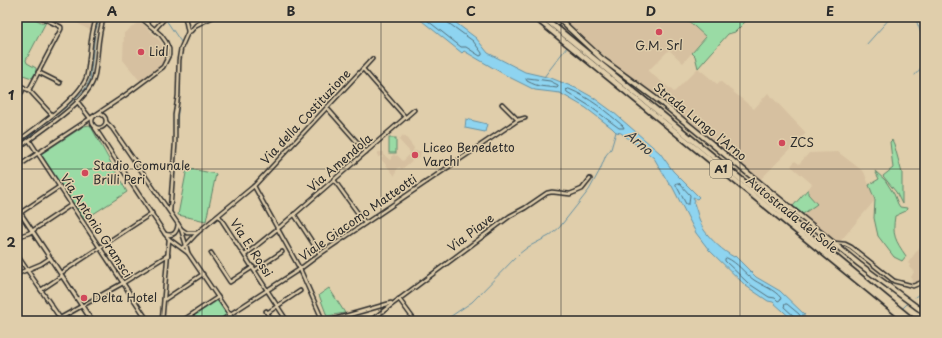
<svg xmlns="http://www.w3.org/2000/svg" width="942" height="338" font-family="'Playpen Sans',sans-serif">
<rect width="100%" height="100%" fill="#e0ceab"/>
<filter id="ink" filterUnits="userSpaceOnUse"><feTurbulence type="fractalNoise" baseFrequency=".025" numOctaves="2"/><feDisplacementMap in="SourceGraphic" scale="8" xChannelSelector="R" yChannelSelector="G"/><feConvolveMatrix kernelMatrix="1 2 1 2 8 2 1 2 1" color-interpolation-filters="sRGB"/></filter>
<g filter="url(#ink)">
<g fill="#d6c0a0">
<path d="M44,17H98L93,32L66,17L61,25Z"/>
<path d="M561,17H684L706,37L683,63L669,50L648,71L674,92L698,68L717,84L720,81L754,109L768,93L806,133L760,180L606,57Z"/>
<path d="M140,21L160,41L164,49L165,56L163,62L160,67L140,81L123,60L124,33Z"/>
<path d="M403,135L404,137L405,136L414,148L413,151H421L420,157H411L413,160L402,169L399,167L396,171L395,176L381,159L383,157L382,156L378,157V152H384V155L390,160L392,158L391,157L394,154L396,156L397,155L403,161L409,155L410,152L399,140Z"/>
<path d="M838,152L864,172L875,200L838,244L802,215L816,203L808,194V189L812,184L791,166L795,161L799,164L809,153Z"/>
<path d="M925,240V280L912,283L911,277L914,272L909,267L910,265L908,263Z"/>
</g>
<g fill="#9adba5" stroke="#628368">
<path d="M17,17H31L43,23L44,21L46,22L26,60L27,63L36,68V72L32,78L17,73Z"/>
<path d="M684,17H750L735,32L728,34L698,68L695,56L692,53L706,37Z"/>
<path d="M90,125L127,192L84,220L41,154L84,126Z"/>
<rect x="389" y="138" width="7" height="15"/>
<path d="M892,140L894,144L902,173V204L896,192L883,176L893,168L890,142Z"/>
<path d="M187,168L216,174L206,221L178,215Z"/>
<path d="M875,171L885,180L894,194L898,204L900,207L907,208L906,211L895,216C892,235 895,240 906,256L902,261L894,257L878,236L874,218L875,200L869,185L879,179Z"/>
<path d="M808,189V194L817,204L803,214L793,206Z"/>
<path d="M329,288L345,313L327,316L319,295Z"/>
<path d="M218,300L232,321H186Z"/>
</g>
<g fill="#8ed4f0" stroke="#6690a1">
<path d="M417,17H448L476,38L488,53L525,72L551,78L578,89L594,98L613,112L660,153L673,171L699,197L697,199L693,197L695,201L694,203C697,211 699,222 704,230C711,240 723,251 734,257L735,256L756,277L780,291L805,315H802L810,321H794L773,302L768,301L746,286L709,250L696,233L672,186L669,184L654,158L621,133L616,132L612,128L586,108L560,93L535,90L507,76L464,51L462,53Z"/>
<path d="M466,119L487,124L485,132L465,128Z"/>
</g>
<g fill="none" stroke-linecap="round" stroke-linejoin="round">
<g stroke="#536f7a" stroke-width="1">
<path d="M423,17L461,47H466L480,56L482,55V53L473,41L447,22L445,17"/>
<path d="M528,78L550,81L558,85V87L557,88C544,86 540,88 527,81L526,79Z"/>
<path d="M569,89C589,97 607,112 623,126L624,128H619L588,105L567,92L566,90Z"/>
<path d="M677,183H679L690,195L689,204H686L676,185Z"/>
<path d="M727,258C738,263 744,273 754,280C763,286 774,289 781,298L780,300L778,301L775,298L769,297L748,283L725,261V259Z"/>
<path d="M796,321L795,317L784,307L785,304H787L799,314L803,321"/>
</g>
<g stroke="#6690a1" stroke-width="1">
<path d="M915,17L922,36L925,39"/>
<path d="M166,20L181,42"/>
<path d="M866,45L891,17"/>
<path d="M915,75L925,63"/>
<path d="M544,77L567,47"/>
<path d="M180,94V63L183,47"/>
<path d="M17,146L65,108L85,89L90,80L95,32L100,17"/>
<path d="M172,203C176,168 175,134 179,99"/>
<path d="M915,297L925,290"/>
<path d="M903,308L907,304"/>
<path d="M444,321L472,302L519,254L528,247L549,236L559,228L589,190L600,170L606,155L611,149L616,132"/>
<path d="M890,321L895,316"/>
</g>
<g stroke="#2b2b2b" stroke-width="5">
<path id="pedestrian" d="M221,321L229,315"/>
</g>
<g stroke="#2b2b2b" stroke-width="5.5">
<g id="minor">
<path d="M563,23L568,17"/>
<path d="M155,29L166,17"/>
<path d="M188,32L191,31L196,25L213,17"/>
<path d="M363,69L406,118"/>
<path d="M38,72L60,83"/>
<path d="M17,85L29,90L52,115"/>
<path d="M29,90L61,29V27L41,17"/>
<path d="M17,92H22L23,87"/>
<path d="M77,101L90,118"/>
<path d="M327,108L366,152"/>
<circle cx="99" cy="121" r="7"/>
<path d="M518,120L525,118"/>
<path d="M95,128L165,234C174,237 177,232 178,224L112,128L106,122"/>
<path d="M29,140L148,321"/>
<path d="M17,142C35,128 83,96 87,75C91,55 89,36 97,17"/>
<path d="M17,149C36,134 88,102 94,78C99,57 96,39 104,17"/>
<path d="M17,167L124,96L163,67L169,55V49L166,42L161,35L140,17"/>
<path d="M334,180L365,223"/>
<path d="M254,186L300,269L323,321"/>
<path d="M170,211L175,145V115L178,96L179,60L181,48L188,32L185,17"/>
<path d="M20,213L59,187"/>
<path d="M294,214L320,254"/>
<path d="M219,216L287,321"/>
<path d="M178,224L181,229L186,245L182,248"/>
<path d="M181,229L187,233H197"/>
<path d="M165,234L169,239L188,253L186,245L197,233L254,186L372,59"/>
<path d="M17,237L29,233L71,205"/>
<path d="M834,243L845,244L851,247L894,281L913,286L925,281"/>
<path d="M188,253L234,321"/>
<path d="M211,253L230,282L253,267"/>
<path d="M17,255L60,318"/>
<path d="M245,255L281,226L414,110"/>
<path d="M255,270L282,252"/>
<path d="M61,273L152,213"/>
<path d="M17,274L41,264L50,258"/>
<path d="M41,290L62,276"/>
<path d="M399,299L415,321"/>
<path d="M164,300L203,274"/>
<path d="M266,311L272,321"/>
<path d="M267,313L300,291"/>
<path d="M229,315L300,269L320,254L518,120L502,104"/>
<path d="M55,321L123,283L168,255"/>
<path d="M140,321L145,318"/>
<path d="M162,321L169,239"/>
<path d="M182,321L218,297"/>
<path d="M328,321L391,303"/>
<path d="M370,321L510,216L525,208L547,193L552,192L570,194L575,192L582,189L590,179"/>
</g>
</g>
<g stroke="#2b2b2b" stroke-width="6">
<path id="tertiary" d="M17,208L92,321"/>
</g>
<g stroke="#2b2b2b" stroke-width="7">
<path id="primary" d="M557,17L602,59L663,104L859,264L918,308L925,312"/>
</g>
<g stroke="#2b2b2b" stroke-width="8">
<g id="motorway">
<path d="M535,17L907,321"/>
<path d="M543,17L913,321"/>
</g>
</g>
<use href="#pedestrian" stroke="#e0ceab" stroke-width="2"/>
<use href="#minor" stroke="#e0ceab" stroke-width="2.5"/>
<use href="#tertiary" stroke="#e0ceab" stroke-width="3"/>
<use href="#primary" stroke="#e0ceab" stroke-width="4"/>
<use href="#motorway" stroke="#e0ceab" stroke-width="4.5"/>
</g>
</g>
<path fill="none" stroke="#2b2b2b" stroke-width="1" stroke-opacity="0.55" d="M202,17V321M381,17V321M561,17V321M740,17V321M17,169H925"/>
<g fill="#d1495b" stroke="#e0ceab" stroke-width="1.5">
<circle cx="659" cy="32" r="4"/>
<circle cx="141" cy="52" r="4"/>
<circle cx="782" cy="143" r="4"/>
<circle cx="415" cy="155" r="4"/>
<circle cx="85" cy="173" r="4"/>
<circle cx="84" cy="298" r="4"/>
</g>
<g text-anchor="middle" stroke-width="3" stroke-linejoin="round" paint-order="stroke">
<rect fill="#e0ceab" stroke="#615c51" stroke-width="1" x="710" y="160" width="22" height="18" rx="3"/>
<g font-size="11" font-weight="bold" fill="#2b2b2b">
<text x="721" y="173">A1</text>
</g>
<g font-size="12" fill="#2b2b2b" stroke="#e0ceab" text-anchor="start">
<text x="659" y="50" text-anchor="middle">G.M. Srl</text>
<text x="149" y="56">Lidl</text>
<text x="790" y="147">ZCS</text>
<text x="423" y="152">Liceo Benedetto<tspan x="423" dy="14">Varchi</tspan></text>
<text x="93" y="170">Stadio Comunale<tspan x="93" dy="14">Brilli Peri</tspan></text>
<text x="92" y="302">Delta Hotel</text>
</g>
<g font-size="12" fill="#2b2b2b" stroke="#e0ceab">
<text transform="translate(306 117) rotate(-47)" y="4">Via della Costituzione</text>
<text transform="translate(700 122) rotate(39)" y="4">Strada Lungo l'Arno</text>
<text transform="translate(340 163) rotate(-41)" y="4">Via Amendola</text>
<text transform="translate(792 215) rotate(39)" y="4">Autostrada del Sole</text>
<text transform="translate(358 218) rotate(-35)" y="4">Viale Giacomo Matteotti</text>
<text transform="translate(96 226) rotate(57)" y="4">Via Antonio Gramsci</text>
<text transform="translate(471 233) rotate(-37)" y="4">Via Piave</text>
<text transform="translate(251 248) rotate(57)" y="4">Via E. Rossi</text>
</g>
<g font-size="13" font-style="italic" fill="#353c3f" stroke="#e0ceab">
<text transform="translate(639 142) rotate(40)" y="5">Arno</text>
</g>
</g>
<rect width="942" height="338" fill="none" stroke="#e0ceab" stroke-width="44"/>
<rect x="22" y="22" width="898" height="294" fill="none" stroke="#2b2b2b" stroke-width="1.5"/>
<g font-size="13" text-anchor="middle" font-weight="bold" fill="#2b2b2b">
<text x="112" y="16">A</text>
<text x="291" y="16">B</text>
<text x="471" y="16">C</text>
<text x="651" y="16">D</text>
<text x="830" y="16">E</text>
<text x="11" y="100">1</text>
<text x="11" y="247">2</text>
</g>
</svg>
